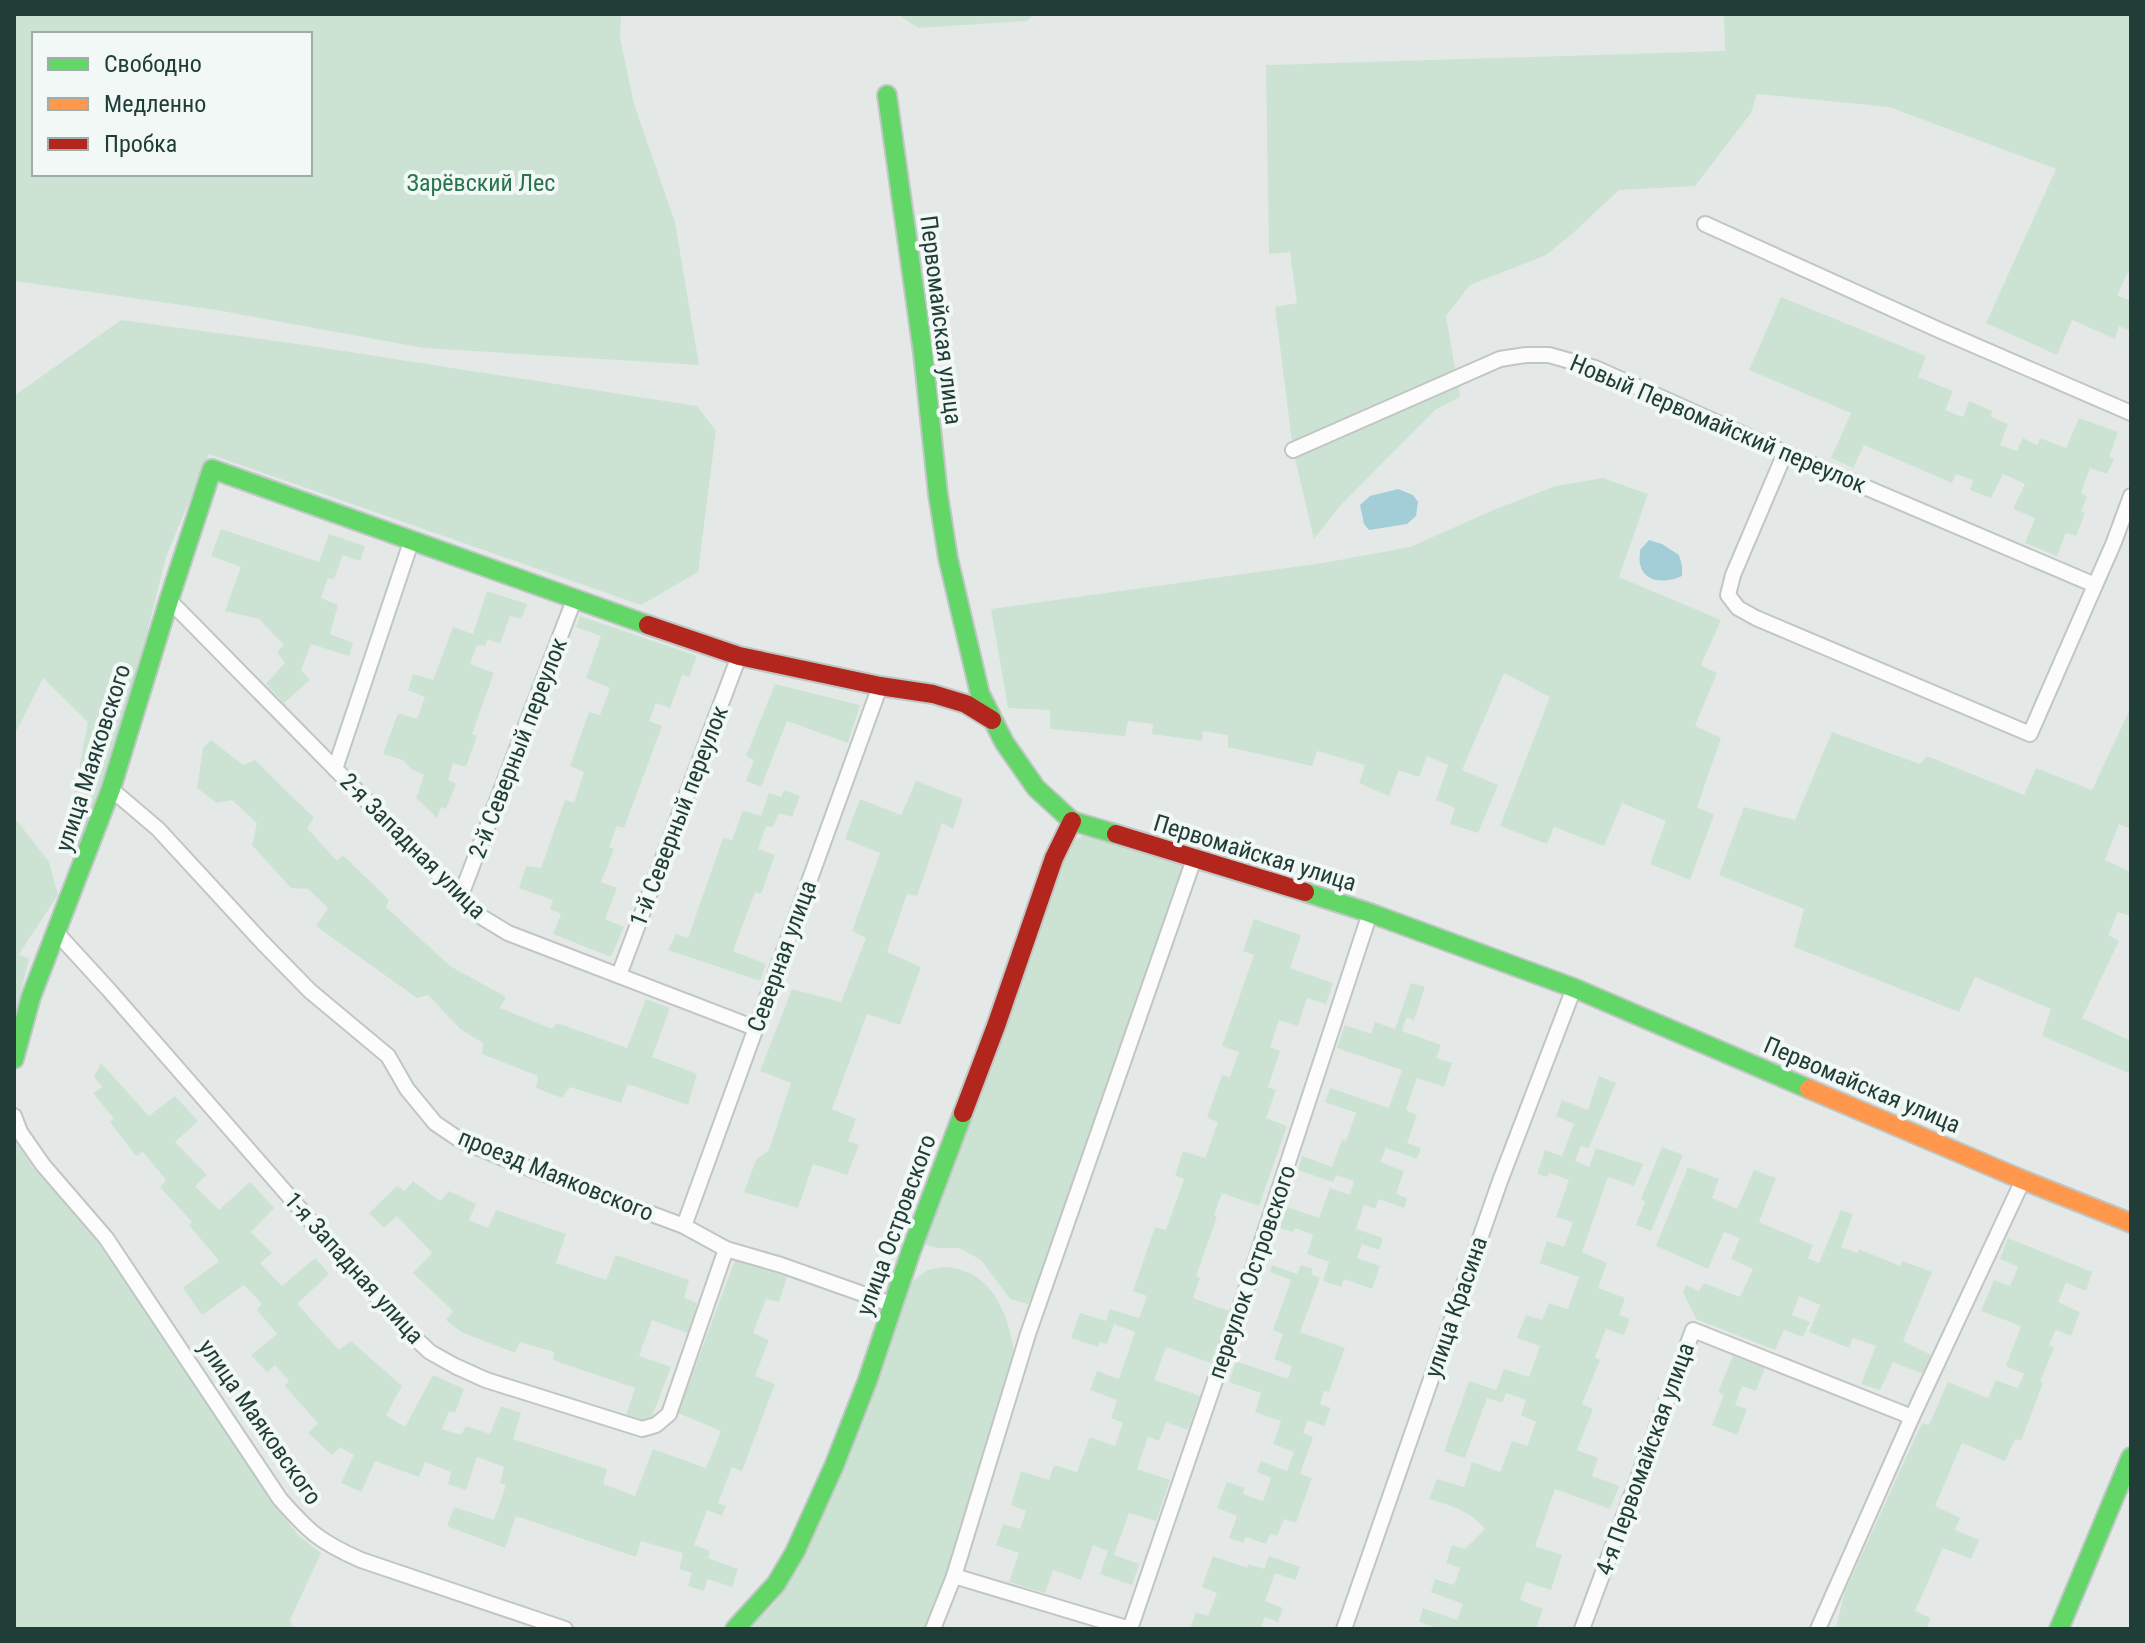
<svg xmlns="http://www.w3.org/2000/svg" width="2145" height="1643" font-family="'Roboto Condensed',sans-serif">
<rect width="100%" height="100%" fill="#e4e9e7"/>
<g fill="#cce3d4" fill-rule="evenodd">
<path d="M14,14H621L620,38L634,104L675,222L699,365L424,348L216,310L14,281ZM34,34H310V174H34Z"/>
<path d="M897,14H1035L1027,21L918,28Z"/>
<path d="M1724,14H2131V266L2117,295L2131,301V331L2119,326L2115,339L2072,320L2057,355L1986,323L2056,169L1889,107L1757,94L1751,113L1695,186L1619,190L1572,234L1546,255L1470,285L1446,316L1460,397L1435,410L1341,505L1314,539L1293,450L1275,307L1297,303L1290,252L1269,254L1266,65L1725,51Z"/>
<path d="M1781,297L1926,356L1918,377L1953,391L1945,410L1963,417L1969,401L1992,411L1991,417L2008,424L2000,445L2017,451L2023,438L2037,445L2040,438L2066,448L2079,418L2118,432L2109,457L2114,459L2107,474L2090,468L2081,493L2087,497L2081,511L2085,513L2076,536L2066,533L2057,556L2025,543L2035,518L2013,509L2025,484L2003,474L1991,498L1970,490L1973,480L1956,474L1952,483L1864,445L1853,468L1831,458L1851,413L1749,370Z"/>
<path d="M121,320L305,345L697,406L716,431L698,572L641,605L209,454L166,557L115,761L81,862L70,817L88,722L43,678L14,736V396Z"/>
<path d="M1603,478L1648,494L1619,577L1721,620L1701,665L1717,673L1695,726L1721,738L1697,807L1714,815L1690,880L1650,864L1666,821L1622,803L1604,846L1554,827L1547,844L1500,826L1550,697L1504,673L1462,770L1498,785L1478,833L1450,824L1455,808L1436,800L1448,765L1427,756L1419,777L1399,770L1389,796L1359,783L1365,765L1317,751L1312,766L1228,747V735L1203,731L1202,741L1152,734L1153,724L1128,721L1125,736L1050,729V710L1008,708L991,609L1323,563L1410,547L1496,509L1556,486Z"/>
<path d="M221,529L319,562L329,534L365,546L360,561L343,555L334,579L328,578L321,598L338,605L330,634L353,643L349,656L311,644L301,670L310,680L284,703L266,684L285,663L277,652L284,645L259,619L225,611L241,567L211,556Z"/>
<path d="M487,591L527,604L521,619L510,616L500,644L488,639L485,646L477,645L470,664L494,673L472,734L477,736L466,767L453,763L448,780L456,784L446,809L441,807L437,818L416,798L424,775L411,769L403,760L383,754L398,713L417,719L425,697L408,690L413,674L433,680L453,627L473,634Z"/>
<path d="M580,616L697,656L689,677L682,675L670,708L656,703L649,721L662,726L624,828L617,826L609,847L614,849L601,882L617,888L605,919L624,927L611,957L553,934L561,914L550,909L553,900L519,888L526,866L541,868L565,800L574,803L584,772L570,766L589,712L600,715L610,688L586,678L601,636L576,627Z"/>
<path d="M775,684L860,705L848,743L787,721L761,787L746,781L754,760L746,756Z"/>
<path d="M2131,707V829L2119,824L2105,860L2131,872V914L2130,916L2118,912L2108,935L2119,941L2082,1018L2131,1041V1074L2042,1036L2051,1009L1975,977L1959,1012L1794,947L1804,909L1719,875L1744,807L1795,820L1832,732L1920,764L1927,756L2024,795L2036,768L2092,790Z"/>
<path d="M211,740L243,765L255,760L314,818L307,828L337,861L343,855L389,900L386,907L450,966L506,997L500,1008L552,1029L557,1023L627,1048L646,999L670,1008L652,1057L697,1074L688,1105L628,1084L621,1103L570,1087L562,1098L536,1088L538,1076L482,1054L483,1043L460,1029L428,995L417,998L316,926L328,908L308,889L291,888L252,845L257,823L232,800L217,803L197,788L203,748Z"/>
<path d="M916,781L963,799L953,829L942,823L917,896L907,894L887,952L921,967L900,1025L867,1014L832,1109L856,1119L848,1141L859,1145L847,1175L813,1164L798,1208L744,1192L756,1160L769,1150L791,1083L760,1071L792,989L841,1002L866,938L852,931L880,853L845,839L860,799L901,815Z"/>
<path d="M784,790L800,796L792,817L779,813L773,827L766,826L758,849L775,855L761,894L755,892L733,951L766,964L760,981L668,950L676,934L688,938L723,838L732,840L743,810L761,816L769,793L781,797Z"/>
<path d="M14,817L49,862L58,895L19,954L29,959L14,1020Z"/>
<path d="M1089,833L1187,864L1038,1284L1028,1304L1010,1299L981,1260L959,1248H938L926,1245L924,1233L1059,863L1072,841Z"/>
<path d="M1254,919L1301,935L1290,968L1333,983L1326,1004L1307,998L1298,1026L1279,1020L1270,1047L1280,1051L1268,1087L1276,1090L1266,1118L1287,1126L1259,1206L1222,1193L1214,1215L1217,1217L1196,1276L1200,1278L1193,1298L1229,1311L1211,1363L1166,1347L1154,1380L1200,1396L1188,1430L1166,1422L1159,1441L1148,1437L1137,1469L1170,1480L1156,1521L1129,1513L1114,1555L1139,1564L1132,1585L1100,1574L1108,1551L1093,1545L1081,1580L1053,1570L1045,1593L1009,1582L1019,1553L996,1545L1003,1524L1020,1529L1026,1511L1011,1505L1021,1471L1049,1480L1054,1465L1077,1472L1090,1437L1115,1446L1123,1423L1111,1418L1117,1400L1090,1390L1097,1371L1119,1379L1135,1332L1114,1324L1107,1344L1100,1342L1098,1347L1071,1338L1080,1313L1106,1321L1110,1309L1139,1318L1147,1296L1133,1291L1155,1227L1166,1230L1184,1179L1175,1175L1183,1151L1205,1158L1218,1122L1207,1118L1222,1075L1230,1077L1239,1052L1222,1046L1254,955L1243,951Z"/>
<path d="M1411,983L1425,987L1414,1020L1406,1017L1402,1031L1441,1045L1436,1058L1452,1063L1444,1087L1417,1078L1406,1110L1417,1115L1407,1143L1421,1148L1417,1159L1386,1148L1380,1162L1404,1171L1396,1194L1407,1198L1404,1208L1379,1199L1375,1209L1364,1205L1356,1229L1383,1238L1379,1250L1362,1244L1357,1258L1380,1266L1372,1289L1344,1279L1341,1287L1323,1281L1329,1262L1307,1254L1313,1235L1295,1228L1293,1232L1280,1228L1287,1207L1319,1218L1330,1188L1350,1195L1354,1181L1336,1175L1333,1182L1298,1170L1302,1156L1332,1167L1342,1140L1346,1141L1356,1113L1325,1102L1330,1088L1389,1108L1402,1070L1337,1048L1345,1025L1371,1034L1375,1022L1395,1029Z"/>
<path d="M101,1063L149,1116L175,1096L198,1121L175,1142L207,1175L195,1186L219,1210L250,1182L274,1208L251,1232L272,1253L260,1263L282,1286L315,1258L329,1274L297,1304L339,1350L351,1341L402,1386L386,1415L405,1427L433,1375L464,1389L455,1413L449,1411L442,1429L461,1435L466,1426L490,1434L501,1406L521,1413L513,1439L607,1469L603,1484L635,1496L653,1449L706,1468L721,1431L678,1413L735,1260L787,1277L779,1302L766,1299L753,1333L769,1340L755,1376L775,1384L742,1471L732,1467L718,1503L726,1506L722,1516L707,1510L694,1545L710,1551L708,1558L738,1569L732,1587L708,1579L704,1591L688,1586L692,1573L679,1569L683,1553L641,1541L636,1557L516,1516L505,1548L447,1526L454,1507L494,1520L506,1485L500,1483L504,1467L477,1457L466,1490L448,1484L451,1472L425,1462L419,1477L375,1461L361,1492L341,1483L354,1455L340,1447L332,1455L308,1433L318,1423L285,1386L289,1381L275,1365L267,1372L251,1355L277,1334L257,1310L262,1304L244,1285L202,1315L183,1288L219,1261L189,1225L192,1222L160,1187L166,1180L143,1152L136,1156L110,1122L114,1119L93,1093L102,1087L94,1077Z"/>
<path d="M1599,1076L1616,1083L1589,1148L1581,1146L1575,1161L1589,1167L1596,1148L1643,1164L1634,1186L1608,1177L1582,1252L1607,1263L1598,1288L1625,1298L1619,1315L1630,1319L1624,1335L1606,1329L1595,1357L1600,1360L1582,1404L1593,1409L1577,1450L1598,1458L1592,1476L1619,1486L1610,1509L1555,1489L1535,1546L1562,1555L1551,1590L1526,1582L1520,1600L1543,1609L1536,1629H1440L1419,1622L1423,1608L1457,1620L1463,1604L1431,1592L1435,1579L1454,1585L1460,1568L1446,1563L1452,1545L1465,1549L1485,1529C1472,1512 1450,1505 1429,1499L1437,1479L1464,1487L1472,1462L1500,1472L1512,1441L1527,1446L1536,1422L1521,1415L1526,1400L1506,1393L1502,1403L1487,1398L1465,1458L1444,1451L1469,1381L1496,1390L1504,1369L1529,1377L1540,1346L1517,1338L1526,1315L1542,1320L1549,1303L1568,1309L1579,1277L1540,1263L1547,1241L1564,1247L1573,1222L1556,1217L1569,1180L1549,1173L1547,1177L1537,1174L1545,1150L1562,1156L1574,1124L1556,1116L1562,1100L1588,1110Z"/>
<path d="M14,1137L31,1165L99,1244L273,1503L299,1536L321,1553L290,1620L293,1629H14Z"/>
<path d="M1662,1147L1683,1155L1651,1231L1636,1225L1645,1202L1641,1199Z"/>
<path d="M1688,1167L1719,1179L1712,1198L1737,1209L1754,1170L1776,1178L1759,1222L1813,1245L1808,1258L1819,1263L1841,1210L1853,1214L1841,1247L1857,1253L1859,1249L1900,1266L1903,1261L1932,1272L1903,1341L1931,1355L1923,1374L1893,1362L1880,1390L1861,1384L1876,1346L1853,1338L1849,1348L1809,1332L1820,1305L1799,1296L1792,1315L1810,1322L1803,1337L1784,1330L1775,1350L1696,1319L1683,1292L1686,1285L1699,1291L1704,1283L1740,1297L1753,1269L1731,1259L1740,1238L1724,1232L1708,1269L1656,1246Z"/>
<path d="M413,1181L440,1201L449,1191L476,1204L469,1220L488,1228L496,1210L566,1234L556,1263L606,1280L616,1255L689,1280L684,1298L697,1303L688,1333L652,1320L639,1356L671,1367L651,1419H637L626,1415L635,1388L553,1360L554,1352L520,1342L515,1353L461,1332L446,1320L453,1311L413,1273L432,1253L397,1216L384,1228L369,1213L397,1186L405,1191Z"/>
<path d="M2008,1238L2092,1272L2086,1291L2066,1283L2058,1302L2080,1312L2071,1336L2056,1330L2049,1345L2054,1348L2040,1382L2043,1383L2021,1441L2015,1439L2005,1461L1962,1443L1935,1506L1960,1518L1955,1530L1979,1540L1971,1559L1943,1548L1915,1611L1931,1618L1926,1629H1840L1836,1627L1845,1591L1922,1423L1929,1425L1948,1382L1988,1398L1996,1380L2018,1388L2024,1374L2006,1366L2021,1326L1981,1311L1994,1280L2010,1286L2018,1267L2000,1259Z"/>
<path d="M1272,1265L1297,1274L1301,1265L1313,1269L1311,1274L1320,1278L1300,1332L1345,1348L1329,1392L1324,1391L1320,1404L1331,1408L1324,1426L1308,1420L1303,1433L1313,1437L1300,1474L1312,1478L1296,1523L1284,1519L1277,1536L1270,1534L1266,1544L1246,1537L1243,1543L1229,1538L1237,1516L1217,1508L1227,1482L1245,1488L1243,1494L1263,1501L1271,1478L1257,1472L1261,1461L1287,1471L1294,1452L1273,1444L1281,1421L1255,1412L1261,1393L1229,1382L1236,1361L1288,1379L1292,1366L1274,1359L1283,1334L1273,1330L1291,1280L1270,1272Z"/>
<path d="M943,1267C994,1268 1011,1319 1015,1361L944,1581L926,1629H748L775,1603L798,1569L868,1404L901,1301L911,1283L927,1270Z"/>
<path d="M1733,1356L1765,1368L1756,1391L1742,1386L1735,1405L1747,1409L1737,1435L1712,1425L1724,1395L1718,1392Z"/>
<path d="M1213,1556L1247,1568L1249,1564L1264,1569L1269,1556L1300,1567L1295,1580L1275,1573L1265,1601L1283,1608L1278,1622L1265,1617L1260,1629H1190L1196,1612L1208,1616L1217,1593L1202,1587Z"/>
</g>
<g fill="#a3ced8">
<path d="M1398,489L1413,495L1418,502L1416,516L1407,524L1369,530L1364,524L1360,505L1370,496Z"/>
<path d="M1649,540L1662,544L1679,555L1682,566V576C1668,583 1644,584 1640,564C1639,560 1640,555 1640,550Z"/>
</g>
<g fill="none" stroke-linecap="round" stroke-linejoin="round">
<g stroke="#c1c6c4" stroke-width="18">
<g id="street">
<path d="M1705,224L1939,330L2131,413"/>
<path d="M1293,450L1500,359L1526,355H1549L1595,368L1785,453L2095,585"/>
<path d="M1785,453L1733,575L1728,595L1738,608L1756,618L2030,734L2114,542L2131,496"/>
<path d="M169,600L480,916L508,933L755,1028"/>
<path d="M335,769L411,542"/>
<path d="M111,789L158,829L263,943L310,991L388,1056L407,1089L435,1123L460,1140L515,1163L684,1226L726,1249L781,1265L891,1304"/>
<path d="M461,895L574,600"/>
<path d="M56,932L109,990L404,1328L430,1352L455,1366L486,1380L642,1429L656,1425L669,1414L726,1249"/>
<path d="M619,975L739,656"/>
<path d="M14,1116L20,1132L43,1165L106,1238L280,1499C309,1532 320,1542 361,1560L565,1629"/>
<path d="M684,1226L880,686"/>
<path d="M954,1576L1130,1629"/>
<path d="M933,1629L954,1576L1028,1334L1194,859"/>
<path d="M1130,1629L1245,1293L1370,913"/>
<path d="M1344,1629L1500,1181L1574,988"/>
<path d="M1582,1629L1693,1330L1912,1417"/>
<path d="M1818,1629L1912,1417L2023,1180"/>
</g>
</g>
<g stroke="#bfc7c4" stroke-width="22">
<g id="fast">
<path d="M887,95L923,353L938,494L948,558L980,694L1004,742L1036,788L1072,821L1116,834"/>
<path d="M1305,892L1370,913L1574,988L1809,1089"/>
<path d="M14,1059L31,997L111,789L169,600L212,469L648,625"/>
<path d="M735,1629L776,1584L795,1552L834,1466L867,1382L911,1251L963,1113"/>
<path d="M2059,1629L2131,1457"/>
</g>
</g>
<g stroke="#bfc7c4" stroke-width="22">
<path id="slow" d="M1809,1089L2023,1180L2131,1223"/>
</g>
<g stroke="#bfc7c4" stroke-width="22">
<g id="jam">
<path d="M648,625L739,656L880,686L933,694L966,704L992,720"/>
<path d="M1116,834L1305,892"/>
<path d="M963,1113L996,1026L1054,858L1072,821"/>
</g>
</g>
<use href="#street" stroke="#fbfcfb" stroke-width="14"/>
<use href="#fast" stroke="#63d668" stroke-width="18"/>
<use href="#slow" stroke="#ff974d" stroke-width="18"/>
<use href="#jam" stroke="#b3261e" stroke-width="18"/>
</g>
<g text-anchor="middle" stroke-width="8" stroke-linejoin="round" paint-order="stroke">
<g font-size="24" fill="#2a744c" stroke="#f1f8f5">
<text x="481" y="191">Зарёвский Лес</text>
</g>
<g font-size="24" fill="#213d37" stroke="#f1f8f5">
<text transform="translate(941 320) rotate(83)" y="8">Первомайская улица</text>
<text transform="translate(1718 424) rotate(23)" y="8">Новый Первомайский переулок</text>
<text transform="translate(518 748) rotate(-69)" y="8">2-й Северный переулок</text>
<text transform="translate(93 758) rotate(-72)" y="8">улица Маяковского</text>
<text transform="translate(679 816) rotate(-69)" y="8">1-й Северный переулок</text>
<text transform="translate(413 846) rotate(45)" y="8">2-я Западная улица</text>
<text transform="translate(1255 853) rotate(17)" y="8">Первомайская улица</text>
<text transform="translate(782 956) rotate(-70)" y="8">Северная улица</text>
<text transform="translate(1862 1085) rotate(23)" y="8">Первомайская улица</text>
<text transform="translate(556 1175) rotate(22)" y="8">проезд Маяковского</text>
<text transform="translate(896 1225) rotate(-70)" y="8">улица Островского</text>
<text transform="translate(354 1268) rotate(48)" y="8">1-я Западная улица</text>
<text transform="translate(1252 1272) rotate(-71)" y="8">переулок Островского</text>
<text transform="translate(1456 1307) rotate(-71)" y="8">улица Красина</text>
<text transform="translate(260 1422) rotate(55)" y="8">улица Маяковского</text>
<text transform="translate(1645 1459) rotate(-70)" y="8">4-я Первомайская улица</text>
</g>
</g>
<rect width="2145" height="1643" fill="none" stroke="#213d37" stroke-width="32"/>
<rect x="32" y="32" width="280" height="144" fill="#f1f8f5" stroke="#9eada9" stroke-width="2"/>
<rect x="48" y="58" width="40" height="12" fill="#63d668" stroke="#9eada9" stroke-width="2"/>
<text x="104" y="72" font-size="24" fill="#213d37">Свободно</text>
<rect x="48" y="98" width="40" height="12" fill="#ff974d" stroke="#9eada9" stroke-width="2"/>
<text x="104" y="112" font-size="24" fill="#213d37">Медленно</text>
<rect x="48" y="138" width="40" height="12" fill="#b3261e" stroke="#9eada9" stroke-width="2"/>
<text x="104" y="152" font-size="24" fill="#213d37">Пробка</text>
</svg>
